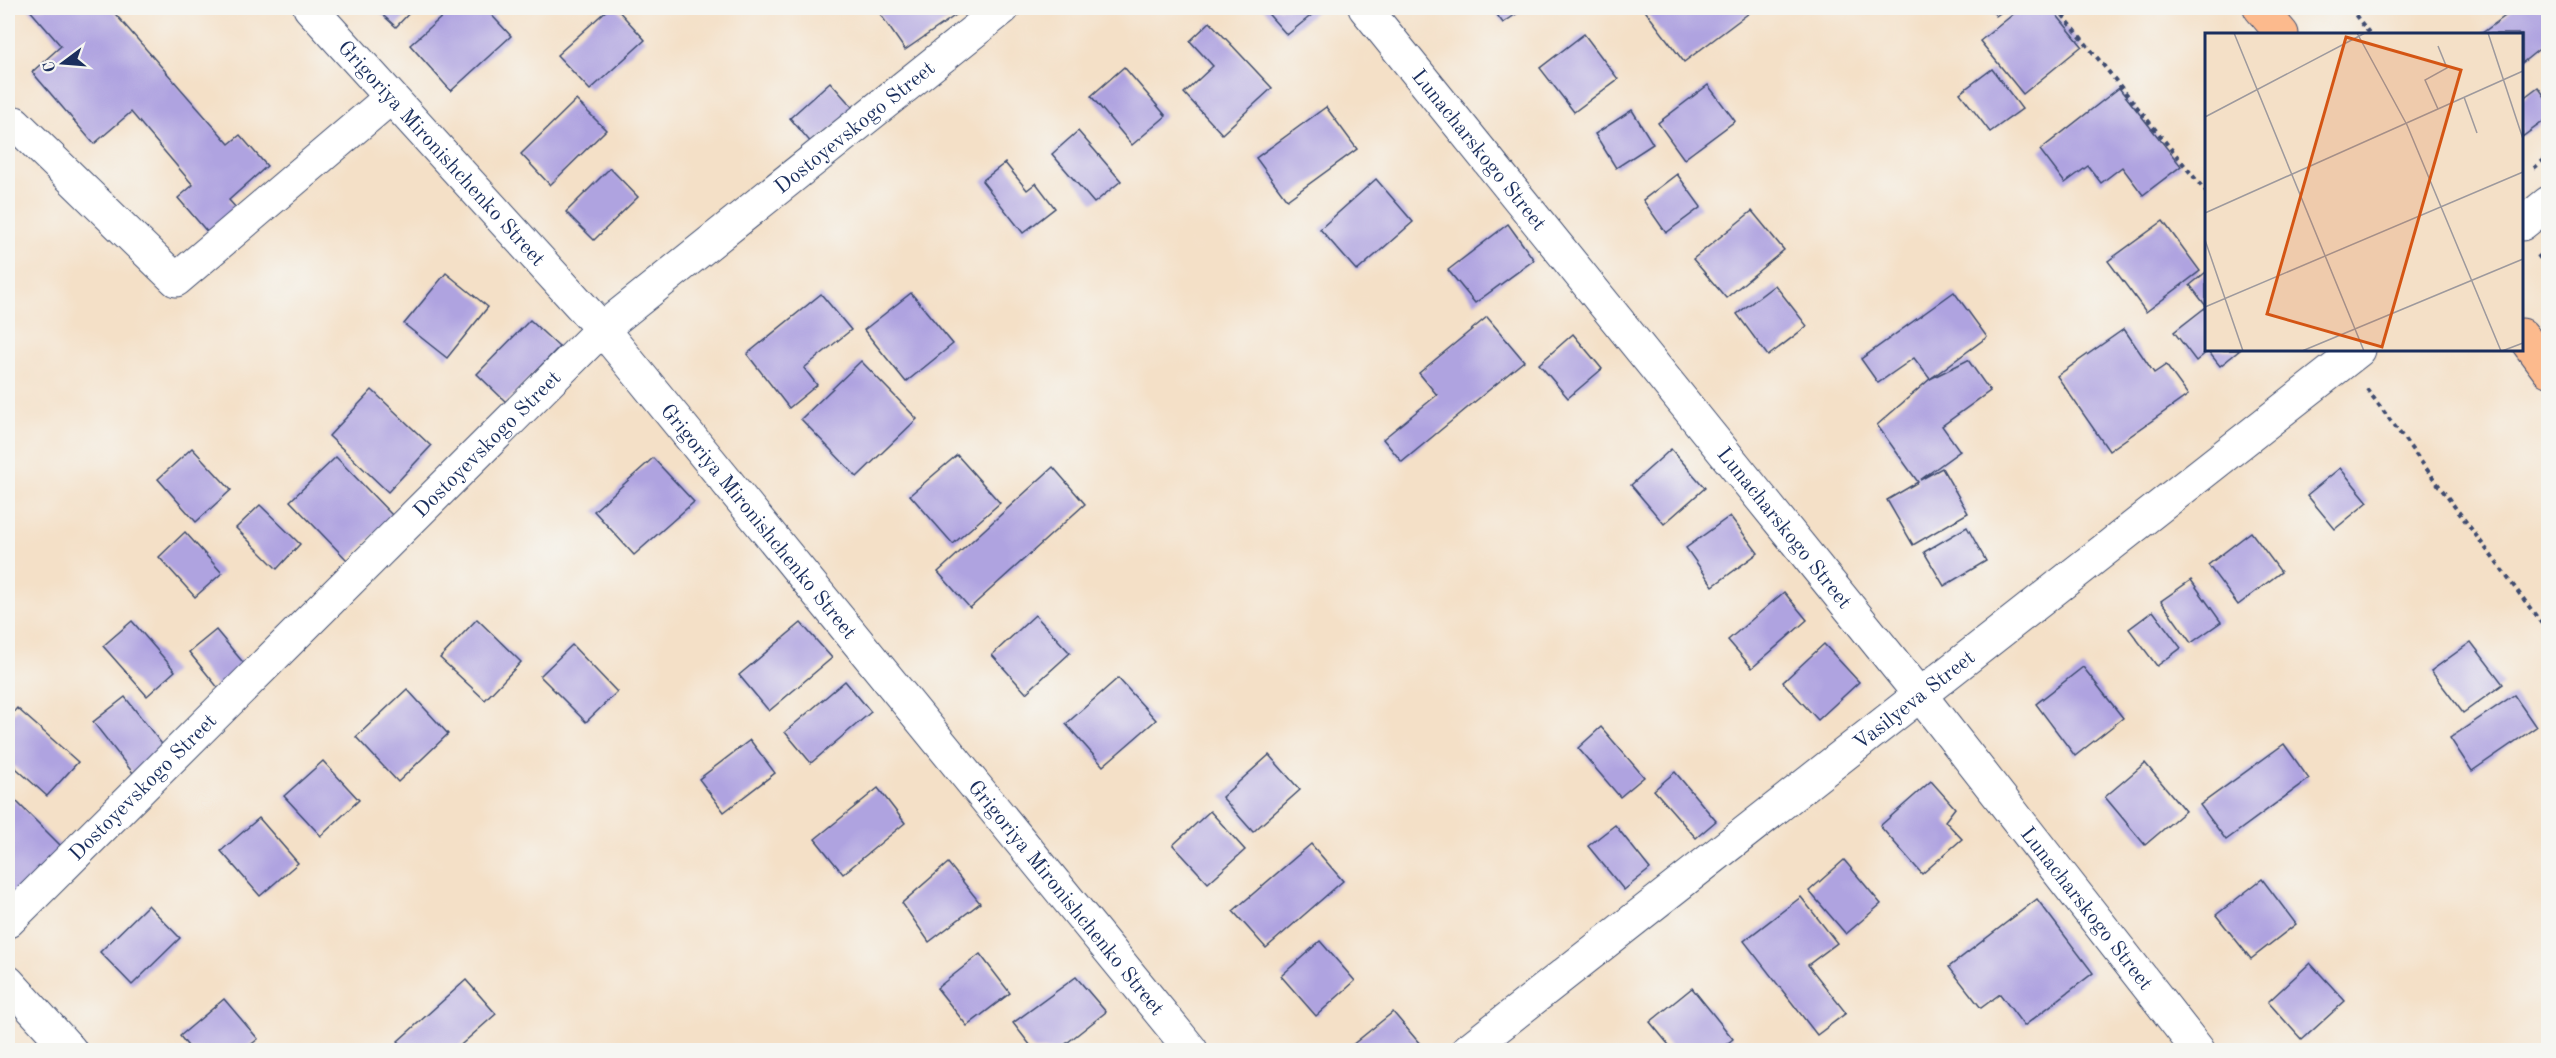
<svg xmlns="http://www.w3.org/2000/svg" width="2556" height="1058" font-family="'Old Standard TT',serif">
<rect width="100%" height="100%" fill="#f6f6f2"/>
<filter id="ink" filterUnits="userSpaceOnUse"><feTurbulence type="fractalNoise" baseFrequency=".0167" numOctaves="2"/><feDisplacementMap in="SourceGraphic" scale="12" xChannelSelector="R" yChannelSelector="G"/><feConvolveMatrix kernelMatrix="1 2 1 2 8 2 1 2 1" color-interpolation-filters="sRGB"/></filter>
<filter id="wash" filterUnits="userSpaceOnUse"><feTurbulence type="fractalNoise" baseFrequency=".008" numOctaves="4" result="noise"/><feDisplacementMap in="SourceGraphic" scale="24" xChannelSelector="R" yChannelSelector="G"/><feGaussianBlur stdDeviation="1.35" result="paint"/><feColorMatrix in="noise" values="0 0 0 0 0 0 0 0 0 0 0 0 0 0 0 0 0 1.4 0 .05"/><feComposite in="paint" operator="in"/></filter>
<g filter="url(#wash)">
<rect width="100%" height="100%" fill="#f4e0c7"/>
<g id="blocks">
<g fill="#afa3e0">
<path d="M28,8H110L229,144L240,135L267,166L229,200L237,209L209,234L178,198L193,185L131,112L94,144L32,72L61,46Z"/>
<path d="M375,8H414L396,27Z"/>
<path d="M452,8H485L511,36L451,91L410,45Z"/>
<path d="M609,8H616L645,40L590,90L557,55Z"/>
<path d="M876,8H966L905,50Z"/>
<path d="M1263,8H1318L1319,9L1287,35Z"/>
<path d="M1492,8H1525L1503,23Z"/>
<path d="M1643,8H1751L1753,10L1684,62Z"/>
<path d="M1990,8H2007L1996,16Z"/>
<path d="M2021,8H2051L2082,46L2023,94L1980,41Z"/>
<path d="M2516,8H2548V42L2522,63V34H2481Z"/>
<path d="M1210,22L1272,88L1222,134L1184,93L1213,66L1190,41Z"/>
<path d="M1584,34L1618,79L1574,112L1540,68Z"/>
<path d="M1124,67L1166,116L1132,145L1091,96Z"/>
<path d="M1992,69L2022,109L1990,132L1960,93Z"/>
<path d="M830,82L854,109L813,145L790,118Z"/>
<path d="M1708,85L1735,121L1684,159L1658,123Z"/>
<path d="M2538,87L2548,101V118L2522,137V99Z"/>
<path d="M2119,88L2181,166L2143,195L2122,167L2101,183L2088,166L2065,183L2040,150Z"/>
<path d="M576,100L606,130L550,185L521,154Z"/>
<path d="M1326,107L1357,149L1287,200L1256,158Z"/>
<path d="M1632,110L1653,144L1616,168L1595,134Z"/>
<path d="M1078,131L1121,181L1094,203L1052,154Z"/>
<path d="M1005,163L1027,190L1036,183L1055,208L1023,233L982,181Z"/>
<path d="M610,168L638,197L594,240L566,212Z"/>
<path d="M1677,174L1701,207L1666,233L1643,200Z"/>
<path d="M1376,179L1413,222L1357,271L1320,229Z"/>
<path d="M1752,211L1784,250L1726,298L1693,259Z"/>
<path d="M2163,221L2200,271L2146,312L2108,261Z"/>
<path d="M1508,224L1534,260L1475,303L1448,270Z"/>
<path d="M2206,272V306L2190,285Z"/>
<path d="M446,273L488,307L447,358L404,324Z"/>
<path d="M1775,285L1807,326L1768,356L1737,314Z"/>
<path d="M1954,292L1987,337L1930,379L1914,358L1878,383L1861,359Z"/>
<path d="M911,293L953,344L906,382L864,330Z"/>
<path d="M821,294L851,330L804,368L817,385L789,408L747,354Z"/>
<path d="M2206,307V350H2240L2220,366L2208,351L2196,361L2174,332Z"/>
<path d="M1487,317L1524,361L1402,462L1383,439L1437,395L1419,373Z"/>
<path d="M530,320L559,347L506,402L477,374Z"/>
<path d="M2124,329L2154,373L2166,365L2188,395L2109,451L2057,376Z"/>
<path d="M1573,334L1602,369L1568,398L1539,364Z"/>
<path d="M1968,360L1990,391L1942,426L1960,451L1920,480L1942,468L1968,513L1913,545L1887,500L1918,482L1877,425L1930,379Z"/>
<path d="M861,361L917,419L857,477L801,419Z"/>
<path d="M372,390L431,446L388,492L329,436Z"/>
<path d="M192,448L231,490L196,522L158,479Z"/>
<path d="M1671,449L1705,488L1664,524L1631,485Z"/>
<path d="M957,455L1000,503L953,544L910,495Z"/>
<path d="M336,457L393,516L347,560L290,501Z"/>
<path d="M653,458L694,502L634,555L594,511Z"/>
<path d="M1053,467L1085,504L970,608L938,572Z"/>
<path d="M2340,468L2368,502L2335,529L2307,495Z"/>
<path d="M260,505L300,544L277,569L236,528Z"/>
<path d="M1730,516L1758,553L1713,586L1686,548Z"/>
<path d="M1967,527L1986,561L1944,586L1924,552Z"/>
<path d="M185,532L222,573L195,597L159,557Z"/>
<path d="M2251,532L2281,572L2238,605L2208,565Z"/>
<path d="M2191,580L2221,622L2191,643L2161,601Z"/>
<path d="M1784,592L1807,620L1752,668L1728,640Z"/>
<path d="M2153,611L2181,648L2157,666L2129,629Z"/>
<path d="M1035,615L1070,653L1026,693L992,655Z"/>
<path d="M477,619L521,662L485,700L440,658Z"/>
<path d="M132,621L175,671L147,696L103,646Z"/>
<path d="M801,623L832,658L769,711L739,675Z"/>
<path d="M216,630L246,666L219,689L189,652Z"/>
<path d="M2471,642L2503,684L2463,713L2431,671Z"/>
<path d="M1824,644L1859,682L1818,720L1783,682Z"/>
<path d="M572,645L617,692L586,722L540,676Z"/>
<path d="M2083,667L2123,718L2075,756L2036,704Z"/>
<path d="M1118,678L1156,720L1103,766L1066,724Z"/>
<path d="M845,681L871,712L811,763L785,732Z"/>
<path d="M407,689L448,734L398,782L356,737Z"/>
<path d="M2514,695L2536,727L2472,771L2450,738Z"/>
<path d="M125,697L165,748L133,773L93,722Z"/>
<path d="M17,708L78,762L47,796L8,761V718Z"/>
<path d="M1601,727L1644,777L1620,797L1578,748Z"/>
<path d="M750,740L775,773L724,812L699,779Z"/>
<path d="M2284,744L2309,779L2226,840L2200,805Z"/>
<path d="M1269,755L1300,790L1253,832L1222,797Z"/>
<path d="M323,761L359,800L321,836L284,796Z"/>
<path d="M2145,763L2185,811L2145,845L2105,797Z"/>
<path d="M1675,772L1716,821L1696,838L1654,790Z"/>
<path d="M1931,781L1955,808L1945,821L1962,839L1922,874L1880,826Z"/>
<path d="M878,788L905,823L843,874L815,839Z"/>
<path d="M14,799L62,847L14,896L8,889V806Z"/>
<path d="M1210,811L1245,850L1208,883L1173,845Z"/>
<path d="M259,818L298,863L260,896L221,851Z"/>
<path d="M1615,825L1650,869L1624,890L1588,846Z"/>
<path d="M1311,844L1343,881L1266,948L1233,911Z"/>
<path d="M1844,860L1881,904L1846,934L1809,891Z"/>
<path d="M948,863L980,903L929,942L902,903Z"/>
<path d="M2262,879L2296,924L2251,959L2216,915Z"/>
<path d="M1801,897L1837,943L1808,965L1846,1013L1817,1035L1744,941Z"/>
<path d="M2037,899L2093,973L2024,1026L2000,994L1981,1008L1949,967Z"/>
<path d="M148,905L180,938L132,985L100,952Z"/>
<path d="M1320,941L1355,981L1316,1016L1281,976Z"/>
<path d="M980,954L1010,993L967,1026L937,988Z"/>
<path d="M2310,963L2345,1001L2302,1040L2268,1002Z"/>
<path d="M1076,977L1106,1012L1058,1050H1034L1013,1023Z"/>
<path d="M466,980L496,1014L455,1050H407L398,1041Z"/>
<path d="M1692,988L1733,1039L1719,1050H1673L1650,1022Z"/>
<path d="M224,999L258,1039L244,1050H191L180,1036Z"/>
<path d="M1393,1012L1420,1044L1412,1050H1346Z"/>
</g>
</g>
</g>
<g filter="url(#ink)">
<use href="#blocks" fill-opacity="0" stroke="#3c4a6e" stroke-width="1.5"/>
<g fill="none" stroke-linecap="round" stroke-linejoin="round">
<g stroke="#3c4a6e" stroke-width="35">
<g id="minor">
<path id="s1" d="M310,8L602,329L1191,1050"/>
<path id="s2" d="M1365,8L1920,695L2198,1050"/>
<path d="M8,129L15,123L176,280L390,98"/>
<path d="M2522,224L2548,203"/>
<path id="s3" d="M8,921L602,329L1003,8"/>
<path d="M8,982L70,1050"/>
<path id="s4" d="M1468,1050L2359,350"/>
</g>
</g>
<g stroke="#3c4a6e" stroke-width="35">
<g id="major">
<path d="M2260,8L2282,34"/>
<path d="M2522,335L2548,370"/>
</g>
</g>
<g stroke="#3c4a6e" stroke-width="4" stroke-dasharray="4.5 4.5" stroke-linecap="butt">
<path d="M2057,8L2206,192"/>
<path d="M2350,8L2370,34"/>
<path d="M2534,168L2548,157"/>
<path d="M2538,255L2548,269"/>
<path d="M2367,389L2548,632"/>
</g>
<use href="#minor" stroke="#fff" stroke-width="33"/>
<use href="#major" stroke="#fcba8d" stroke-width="33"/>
</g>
</g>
<g text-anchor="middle" stroke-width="4.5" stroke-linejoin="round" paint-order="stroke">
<g font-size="21" fill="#1b2f5e" stroke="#f6f6f2">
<text dy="7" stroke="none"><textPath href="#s3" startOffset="1162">Dostoyevskogo Street</textPath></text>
<text dy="7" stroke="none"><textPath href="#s2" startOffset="182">Lunacharskogo Street</textPath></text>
<text dy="7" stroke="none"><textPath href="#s1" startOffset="196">Grigoriya Mironishchenko Street</textPath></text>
<text dy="7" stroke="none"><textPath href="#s3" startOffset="676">Dostoyevskogo Street</textPath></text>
<text dy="7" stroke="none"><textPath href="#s1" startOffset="682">Grigoriya Mironishchenko Street</textPath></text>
<text dy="7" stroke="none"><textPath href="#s2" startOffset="668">Lunacharskogo Street</textPath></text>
<text dy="7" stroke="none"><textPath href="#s4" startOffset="567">Vasilyeva Street</textPath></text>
<text dy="7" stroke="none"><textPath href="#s3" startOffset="190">Dostoyevskogo Street</textPath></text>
<text dy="7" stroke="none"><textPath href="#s1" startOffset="1168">Grigoriya Mironishchenko Street</textPath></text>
<text dy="7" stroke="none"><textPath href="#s2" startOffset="1154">Lunacharskogo Street</textPath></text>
</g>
</g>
<g transform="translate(2205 33)">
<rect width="318" height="318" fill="#f4e0c7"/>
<path fill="none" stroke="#9d999d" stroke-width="1.5" d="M29,0L159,318M152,0L202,92L296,318M283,0L318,106M233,13L242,35L220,47L233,76M259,64L272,100M0,84L160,0M0,180L318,38M0,207L38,318M0,274L318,139M97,318L318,226M297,318L318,310"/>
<path fill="#d45514" fill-opacity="0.15" stroke="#d45514" stroke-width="3" d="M141,4L256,37L177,314L62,281Z"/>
<rect width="318" height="318" fill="none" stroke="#1b2f5e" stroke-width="3"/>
</g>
<rect width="2556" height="1058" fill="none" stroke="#f6f6f2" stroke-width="30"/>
<g transform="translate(63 63) rotate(254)" stroke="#f6f6f2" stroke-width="4.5" paint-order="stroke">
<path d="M0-4.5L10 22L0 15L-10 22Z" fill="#1b2f5e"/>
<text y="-9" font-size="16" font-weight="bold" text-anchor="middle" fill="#1b2f5e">С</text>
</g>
</svg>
